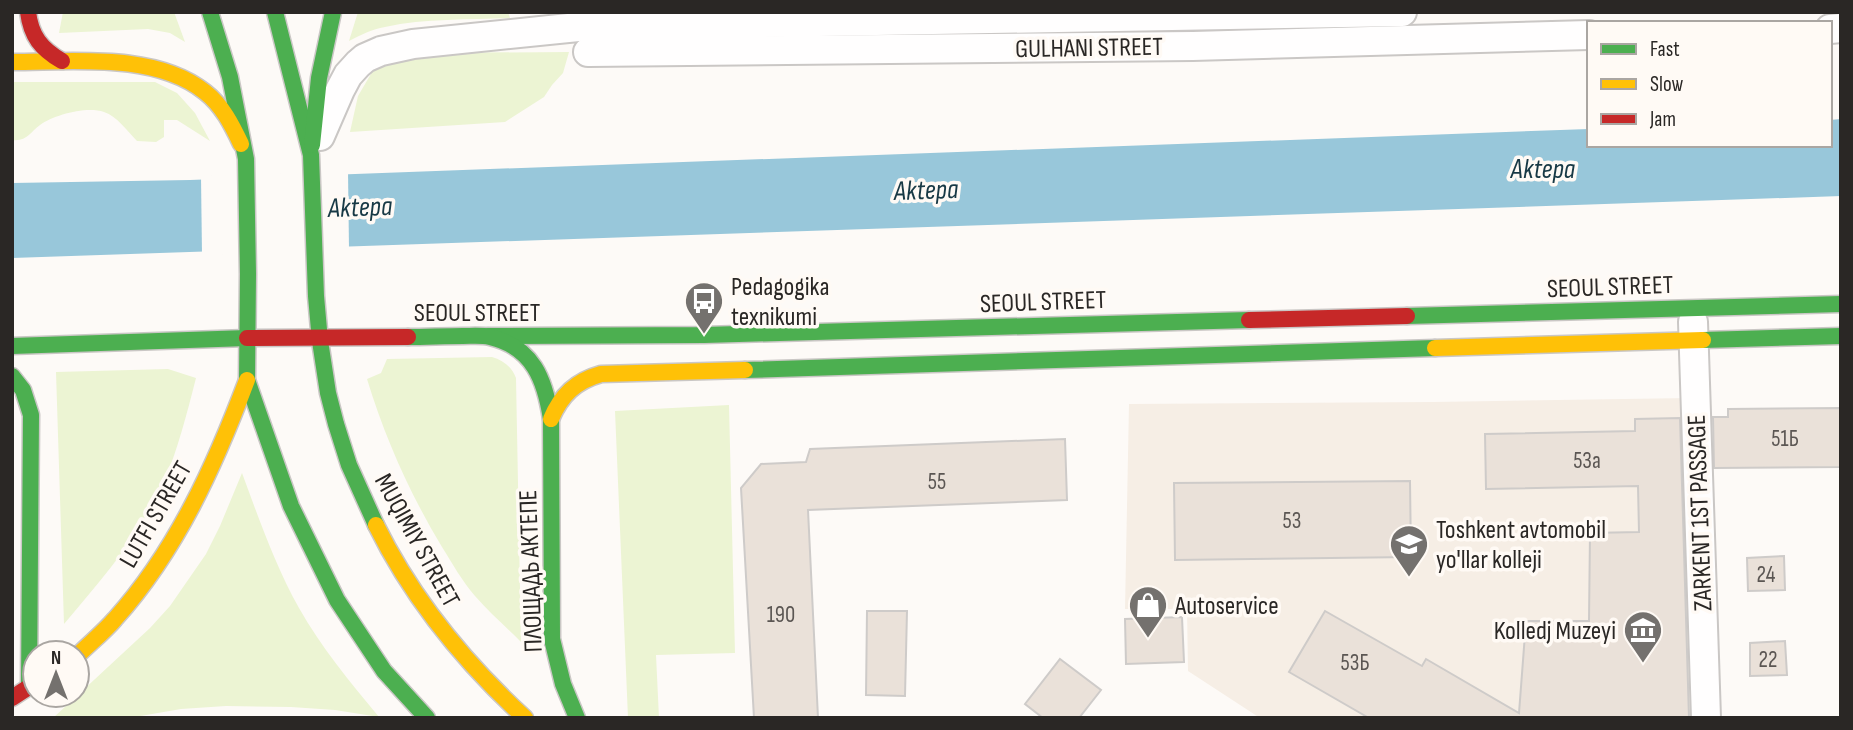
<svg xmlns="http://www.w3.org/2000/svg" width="1853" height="730" font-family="'Sofia Sans Condensed',sans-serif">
<rect width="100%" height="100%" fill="#fdfaf7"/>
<path fill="#f6eee5" d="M1690,398L1694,718H1260L1188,671L1187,609H1125L1129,404L1433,402Z"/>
<g fill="#ecf4d3">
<path d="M63,12H174L185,42L170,33L148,29L59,33Z"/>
<path d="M358,12H508L510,18C469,20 425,18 385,27C372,29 361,35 349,41Z"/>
<path d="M569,52L563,73L552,85L544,97L505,122L350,132L358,96L375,67L408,53Z"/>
<path d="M12,82H155L177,93L195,113L210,141L177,120H164V137L156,142L137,141C128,132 117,116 104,112C86,106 54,115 40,125C30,132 27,142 12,140Z"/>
<path d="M492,357C503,360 512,367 516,378L521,642C506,627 489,612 475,596C462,581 452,563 442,547C410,494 385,438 367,379L381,373L387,359Z"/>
<path d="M168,369L196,378C187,413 178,449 164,482C141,535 101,580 64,624L56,372Z"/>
<path d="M729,405L735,653L656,655L659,718H628L615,411Z"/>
<path d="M242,473C259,519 275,565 299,608C321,647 350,682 379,717L335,710L291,707L226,706L181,709L129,718H53L150,628L170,606L206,554L220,526Z"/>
</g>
<path fill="#98c7da" d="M1841,119V196L12,258V183L190,180L1589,129V145H1830V120Z"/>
<path fill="#fdfaf7" d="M348,171L349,250L202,255L201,176Z"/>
<g fill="#eae1d9" stroke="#cecbc9" stroke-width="2">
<path d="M1841,408V467L1714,468L1713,417H1728V409Z"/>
<path d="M1680,418L1689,718H1369L1289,672L1325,611L1422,666L1426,659L1519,713L1526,621H1589L1590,533L1639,532L1638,486L1486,489L1485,434L1635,431V419Z"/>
<path d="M1065,439L1067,500L808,510L818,718H754L741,488L761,464L806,462L810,449Z"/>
<path d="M1410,481L1411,557L1175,560L1174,483Z"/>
<path d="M1784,556L1785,590L1748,591L1747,558Z"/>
<path d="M867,611H907L905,696L866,695Z"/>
<path d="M1182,617L1184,662L1126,664L1125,619Z"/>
<path d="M1785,641L1787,675L1750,676V643Z"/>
<path d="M1060,659L1101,690L1079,718H1043L1025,704Z"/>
</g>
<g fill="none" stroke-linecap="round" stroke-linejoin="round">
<g stroke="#cac7c5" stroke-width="32">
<g id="street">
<path d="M1830,29L1841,28"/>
<path d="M588,52L1193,46L1589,35"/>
<path d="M320,136L340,90L348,75L358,64L365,58L381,51L413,44L588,26L1402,12"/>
<path d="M1693,322L1706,718"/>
</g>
</g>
<g stroke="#cac7c5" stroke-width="19">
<g id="fast">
<path d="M210,12L230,77L246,159L248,274L247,380L291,506L337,600L384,671L427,718"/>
<path d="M275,12L311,155L316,296L320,341L328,393L336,424L349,465L376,525"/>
<path d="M312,145L319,78L333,12"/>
<path d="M1407,316L1841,304"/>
<path d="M488,336L704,335L1249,320"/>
<path d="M408,337C426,337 445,336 463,336C472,336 482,335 490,337C533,347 545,380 551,419L552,639L563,684L577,718"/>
<path d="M1703,340L1841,336"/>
<path d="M12,346L247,338"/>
<path d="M745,370L1435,348"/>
<path d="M12,376L23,390L31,415L29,687"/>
</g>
</g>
<g stroke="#cac7c5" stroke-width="19">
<g id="slow">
<path d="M12,62C72,62 155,52 205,92C222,105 232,125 241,144"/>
<path d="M1435,348L1703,340"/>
<path d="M551,419C561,395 576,381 601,374L745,370"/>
<path d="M376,525C413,600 464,662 525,718"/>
<path d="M77,656C90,643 104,632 115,619C177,550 215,465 247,380"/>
</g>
</g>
<g stroke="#cac7c5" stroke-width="19">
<g id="jam">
<path d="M28,12C31,36 41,49 62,61"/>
<path d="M1249,320L1407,316"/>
<path d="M247,338L408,337"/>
<path d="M12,698L35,683"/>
</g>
</g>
<use href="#street" stroke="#fffefe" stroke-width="28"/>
<use href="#fast" stroke="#4caf50" stroke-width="16"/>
<use href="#slow" stroke="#ffc107" stroke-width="16"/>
<use href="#jam" stroke="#c62828" stroke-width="16"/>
</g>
<defs>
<g id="bus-pin" transform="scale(2.0125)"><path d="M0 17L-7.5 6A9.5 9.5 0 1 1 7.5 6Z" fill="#74716e" stroke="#fffaf5"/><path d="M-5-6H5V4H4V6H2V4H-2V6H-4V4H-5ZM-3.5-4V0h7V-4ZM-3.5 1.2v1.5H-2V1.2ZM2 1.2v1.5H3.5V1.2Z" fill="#fff"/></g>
<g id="university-pin" transform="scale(2.0125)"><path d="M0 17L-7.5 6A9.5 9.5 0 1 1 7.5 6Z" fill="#74716e" stroke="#fffaf5"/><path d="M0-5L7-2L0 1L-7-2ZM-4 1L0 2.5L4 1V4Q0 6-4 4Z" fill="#fff"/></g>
<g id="shop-pin" transform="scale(2.0125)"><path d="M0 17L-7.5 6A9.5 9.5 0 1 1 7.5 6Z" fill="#74716e" stroke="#fffaf5"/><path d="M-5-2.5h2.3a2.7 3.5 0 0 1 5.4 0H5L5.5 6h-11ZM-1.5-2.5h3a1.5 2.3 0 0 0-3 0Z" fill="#fff"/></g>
<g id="museum-pin" transform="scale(2.0125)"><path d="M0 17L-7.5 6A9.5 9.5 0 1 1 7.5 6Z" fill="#74716e" stroke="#fffaf5"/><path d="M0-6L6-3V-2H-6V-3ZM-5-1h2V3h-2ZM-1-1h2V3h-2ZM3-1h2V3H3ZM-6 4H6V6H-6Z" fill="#fff"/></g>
</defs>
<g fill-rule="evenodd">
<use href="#bus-pin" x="704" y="301"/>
<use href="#university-pin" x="1409" y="544"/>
<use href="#shop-pin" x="1148" y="605"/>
<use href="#museum-pin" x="1643" y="630"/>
</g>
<g text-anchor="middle" stroke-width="7" stroke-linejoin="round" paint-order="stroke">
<g font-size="23" fill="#5b5653">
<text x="1785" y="446">51Б</text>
<text x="1587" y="468">53a</text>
<text x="937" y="489">55</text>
<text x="1292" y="528">53</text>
<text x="1766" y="582">24</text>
<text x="781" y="622">190</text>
<text x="1768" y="667">22</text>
<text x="1355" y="670">53Б</text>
</g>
<g font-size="26" fill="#2a2725" stroke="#fffaf5">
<text transform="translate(1089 47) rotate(-1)" y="9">GULHANI STREET</text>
<text transform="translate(1610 286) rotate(-2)" y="9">SEOUL STREET</text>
<text transform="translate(1043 301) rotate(-2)" y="9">SEOUL STREET</text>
<text x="477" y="321">SEOUL STREET</text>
<text transform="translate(1699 513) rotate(-92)" y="9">ZARKENT 1ST PASSAGE</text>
<text transform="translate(155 514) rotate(-60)" y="9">LUTFI STREET</text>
<text transform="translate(418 540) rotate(61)" y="9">MUQIMIY STREET</text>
<text transform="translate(530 571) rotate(-92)" y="9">ПЛОЩАДЬ АКТЕПЕ</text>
</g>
<g font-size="26" fill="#2a2725" stroke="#fffaf5" text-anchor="start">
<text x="731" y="295">Pedagogika<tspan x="731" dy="30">texnikumi</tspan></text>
<text x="1436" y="538">Toshkent avtomobil<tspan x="1436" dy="30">yo'llar kolleji</tspan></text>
<text x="1175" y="614">Autoservice</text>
<text x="1616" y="639" text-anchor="end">Kolledj Muzeyi</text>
</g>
<g font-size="28" font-style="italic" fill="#183945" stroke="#fffaf5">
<text x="1543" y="178">Aktepa</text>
<text transform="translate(926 189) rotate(-2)" y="10">Aktepa</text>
<text transform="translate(360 206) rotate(-2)" y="10">Aktepa</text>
</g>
</g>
<rect width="1853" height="730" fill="none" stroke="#2a2725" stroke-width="28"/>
<rect x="1587" y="21" width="245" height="126" fill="#fffaf5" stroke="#aaa6a2" stroke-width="2"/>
<rect x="1601" y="44" width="35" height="10" fill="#4caf50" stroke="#aaa6a2" stroke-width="2"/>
<text x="1650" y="56" font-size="21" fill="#2a2725">Fast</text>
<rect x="1601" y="79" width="35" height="10" fill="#ffc107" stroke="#aaa6a2" stroke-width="2"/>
<text x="1650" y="91" font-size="21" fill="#2a2725">Slow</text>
<rect x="1601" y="114" width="35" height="10" fill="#c62828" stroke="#aaa6a2" stroke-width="2"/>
<text x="1650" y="126" font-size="21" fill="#2a2725">Jam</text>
<g transform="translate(56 674)"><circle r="33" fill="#fffaf5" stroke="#aaa6a2" stroke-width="2"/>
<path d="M0-5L12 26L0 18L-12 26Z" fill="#74716e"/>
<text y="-10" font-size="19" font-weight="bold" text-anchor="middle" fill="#2a2725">N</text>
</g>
</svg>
